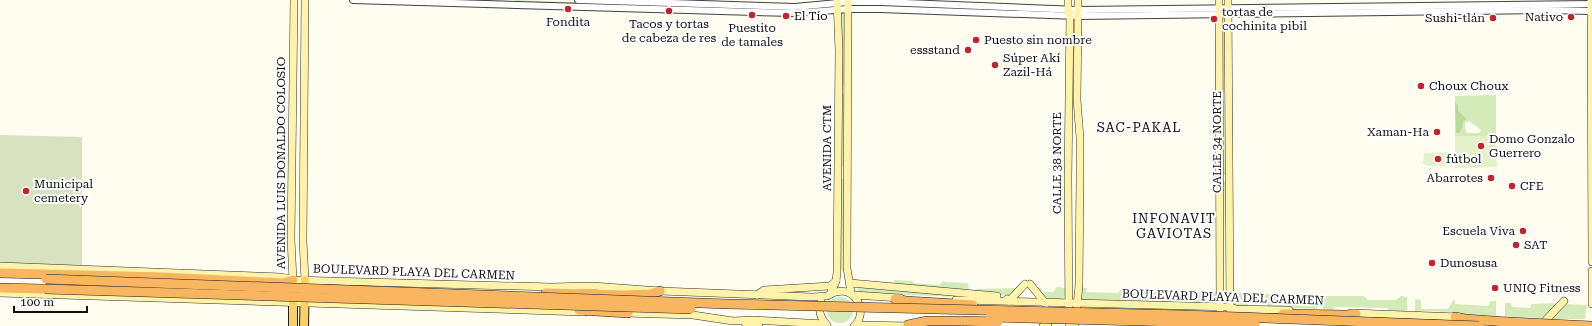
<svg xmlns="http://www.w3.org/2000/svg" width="1592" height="326" font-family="'Roboto Serif',serif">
<rect width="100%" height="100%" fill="#fffcf0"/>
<g fill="#d4eab9" fill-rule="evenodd">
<path d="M515,0L627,4L628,6L515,2Z"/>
<path d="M841,13L844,14V84L842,86Z"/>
<path d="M1223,17L1225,18L1224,93L1223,91Z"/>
<path d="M842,93L845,94L844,168L841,166Z"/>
<path d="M1496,95V136H1455V96ZM1469,121L1481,130L1479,133H1467L1465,128V123Z"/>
<path d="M1223,99L1224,101L1225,175H1223Z"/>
<path d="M841,179H843L844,181V270L842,271L840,268Z"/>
<path d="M1223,181L1225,182L1224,243Z"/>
<path d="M894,280L913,281V283L940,285L942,282L968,283L969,290L966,291L894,284Z"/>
<path d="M862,285L961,295L959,297L860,293L858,291V288Z"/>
<path d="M1057,287L1065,288V296L1062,300L1045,299L1036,288H1042L1041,292H1053Z"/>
<path d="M1019,288L1011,296L975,292V289Z"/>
<path d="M1082,288H1087L1086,292L1118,293L1121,289H1126V302L1082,300Z"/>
<path d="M1133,290L1158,291L1161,294L1189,296L1193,292H1218V305H1214L1212,302H1200V303L1131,302V291Z"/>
<path d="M1232,292L1284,295L1281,299L1307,300L1311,295H1316L1317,309L1267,307V303L1249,302L1248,307L1235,306L1232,305Z"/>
<path d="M1323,296H1364L1368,300H1396L1401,296L1407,297V312L1389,310L1386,308L1335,307L1332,310L1323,309Z"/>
<circle cx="840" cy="310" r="13"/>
<path d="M1415,299L1421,300V309H1448L1453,300H1455V304L1488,306L1491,301H1496V316L1456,314L1454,312L1421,311V312H1415Z"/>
<path d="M1505,303H1511L1512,307L1530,308L1531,304L1557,303L1543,318L1505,317Z"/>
<path d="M1566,304L1587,305L1585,319H1552L1553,316Z"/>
</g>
<path fill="#b8db98" d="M1455,102L1458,105V111L1467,119L1463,121L1462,128L1459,133H1456Z"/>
<path fill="#d8e2c0" d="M0,135L82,137V267L0,264Z"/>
<g fill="#e5f1cb">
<path d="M1455,136H1496L1497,167L1455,168Z"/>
<path d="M1451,152L1453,155V165L1427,166L1423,164L1424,153Z"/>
</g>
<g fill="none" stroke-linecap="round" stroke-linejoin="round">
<g stroke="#424242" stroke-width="8">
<g id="tertiary">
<path d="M353,0L755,12L796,13L848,9H880L1078,16L1545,10L1592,11"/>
<path d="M578,0L795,7L848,2H880L1078,10L1592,4"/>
</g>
</g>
<g stroke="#313131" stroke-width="8">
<g id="secondary">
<path d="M848,0L847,268L851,293"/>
<path d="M1068,0V9L1070,16L1068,178L1069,326"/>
<path d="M1219,0L1220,312"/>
<path d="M1228,0L1230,312"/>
<path d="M1591,0L1592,262"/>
<path d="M1078,10V0"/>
<path d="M0,266L282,277L293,280L551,287L593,286L660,291L812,297L827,296"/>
<path d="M1592,271V304"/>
<path d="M293,280L291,239L294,0"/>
<path d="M305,280L303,240L305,0"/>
<path d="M850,283L997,296"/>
<path d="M1030,284L1046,304"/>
<path d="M0,293L584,312"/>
<path d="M830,294L836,281L837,272L839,51L837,0"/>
<path d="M757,295L764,290L830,286L836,281"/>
<path d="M829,295C854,280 870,313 854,326"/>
<path d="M854,295L900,298"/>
<path d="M1007,299L1009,301L1025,284"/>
<path d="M956,300L1230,307L1236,309L1289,310"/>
<path d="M821,302C818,311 820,318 827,325"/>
<path d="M624,313L693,315L733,321L753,320L825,324"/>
<path d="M1352,313L1459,317"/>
<path d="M1545,321L1564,301"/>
<path d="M745,323L759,326"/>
<path d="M856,325L912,326"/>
<path d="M1043,326L1048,324L1050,318L1049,314"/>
<path d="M1075,326L1079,285L1080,177V138L1077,100L1078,16"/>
</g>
</g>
<g stroke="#202020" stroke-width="10">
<g id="primary">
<path d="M293,326V291"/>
<path d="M304,326L305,280"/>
</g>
</g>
<g stroke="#202020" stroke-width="10">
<g id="trunk">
<path d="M0,273L162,277L283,283L293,280"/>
<path d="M0,288L45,289"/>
<path d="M546,293L625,295L650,294L660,291"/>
<path d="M895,299L906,301L973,305"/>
<path d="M579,310L628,313"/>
<path d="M1283,314L1346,315L1356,314"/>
<path d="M1455,317L1465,319L1508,322"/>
<path d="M908,325L927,321H962"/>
</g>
</g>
<use href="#tertiary" stroke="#fff" stroke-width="6"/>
<use href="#secondary" stroke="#fff3ab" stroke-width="7"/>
<use href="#primary" stroke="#f9d166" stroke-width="8"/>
<use href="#trunk" stroke="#f7b65f" stroke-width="9"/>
<g stroke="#202020" stroke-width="10" stroke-linecap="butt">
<g id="trunk-bridge">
<path d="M46,279L728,304L1184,315L1479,326"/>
<path d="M45,289L691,309"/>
<path d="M990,317L1255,324"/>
<path d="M962,321L998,322"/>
<path d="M1508,322L1592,326"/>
</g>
</g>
<use href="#trunk-bridge" stroke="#f7b65f" stroke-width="9"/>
</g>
<g fill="#c12431" stroke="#fff" stroke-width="1.5">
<circle cx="568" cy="9" r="4"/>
<circle cx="669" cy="11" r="4"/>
<circle cx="752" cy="15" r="4"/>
<circle cx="786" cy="16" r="4"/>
<circle cx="1571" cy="17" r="4"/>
<circle cx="1493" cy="18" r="4"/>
<circle cx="1214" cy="19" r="4"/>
<circle cx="976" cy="40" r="4"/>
<circle cx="968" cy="50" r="4"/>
<circle cx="995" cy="65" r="4"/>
<circle cx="1421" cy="86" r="4"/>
<circle cx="1437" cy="132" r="4"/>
<circle cx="1481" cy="146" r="4"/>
<circle cx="1438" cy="159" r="4"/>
<circle cx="1491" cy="178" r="4"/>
<circle cx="1512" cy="186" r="4"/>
<circle cx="26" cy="191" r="4"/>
<circle cx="1523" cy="231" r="4"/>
<circle cx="1516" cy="245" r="4"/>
<circle cx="1432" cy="263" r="4"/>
<circle cx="1495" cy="288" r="4"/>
</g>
<g text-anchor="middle" stroke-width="4" stroke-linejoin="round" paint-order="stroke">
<g font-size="12" fill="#0f0f0f" stroke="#fff" text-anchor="start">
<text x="1222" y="16">tortas de<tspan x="1222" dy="14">cochinita pibil</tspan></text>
<text x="794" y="20">El Tío</text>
<text x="1563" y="21" text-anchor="end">Nativo</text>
<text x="1485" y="22" text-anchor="end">Sushi-tlán</text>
<text x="568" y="26" text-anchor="middle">Fondita</text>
<text x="669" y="28" text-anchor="middle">Tacos y tortas<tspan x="669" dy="14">de cabeza de res</tspan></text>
<text x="752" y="32" text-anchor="middle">Puestito<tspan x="752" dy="14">de tamales</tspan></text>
<text x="984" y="44">Puesto sin nombre</text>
<text x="960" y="54" text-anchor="end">essstand</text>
<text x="1003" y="62">Súper Akí<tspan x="1003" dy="14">Zazil-Há</tspan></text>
<text x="1429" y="90">Choux Choux</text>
<text x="1429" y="136" text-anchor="end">Xaman-Ha</text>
<text x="1489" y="143">Domo Gonzalo<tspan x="1489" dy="14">Guerrero</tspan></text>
<text x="1446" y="163">fútbol</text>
<text x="1483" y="182" text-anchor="end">Abarrotes</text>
<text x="34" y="188">Municipal<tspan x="34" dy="14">cemetery</tspan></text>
<text x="1520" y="190">CFE</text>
<text x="1515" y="235" text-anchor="end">Escuela Viva</text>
<text x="1524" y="249">SAT</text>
<text x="1440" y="267">Dunosusa</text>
<text x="1503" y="292">UNIQ Fitness</text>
</g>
<g font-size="12" fill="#0f0f0f" stroke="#fff">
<text transform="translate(1217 142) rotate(-90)" y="4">CALLE 34 NORTE</text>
<text transform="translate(827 148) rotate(-90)" y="4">AVENIDA CTM</text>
<text transform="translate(281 163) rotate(-90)" y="4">AVENIDA LUIS DONALDO COLOSIO</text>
<text transform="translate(1057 163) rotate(-90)" y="4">CALLE 38 NORTE</text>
<text transform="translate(414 272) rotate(2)" y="4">BOULEVARD PLAYA DEL CARMEN</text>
<text transform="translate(1223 297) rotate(2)" y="4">BOULEVARD PLAYA DEL CARMEN</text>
</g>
<g font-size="13" letter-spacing="1" fill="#0f0f0f" stroke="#fff">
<text x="1139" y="132">SAC-PAKAL</text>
<text x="1174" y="223">INFONAVIT<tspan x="1174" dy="15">GAVIOTAS</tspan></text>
</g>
</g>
<path d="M14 306v6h73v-6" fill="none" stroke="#0f0f0f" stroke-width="2"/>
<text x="20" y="306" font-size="12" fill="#0f0f0f" stroke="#ffffff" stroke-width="3" paint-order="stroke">100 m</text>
</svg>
